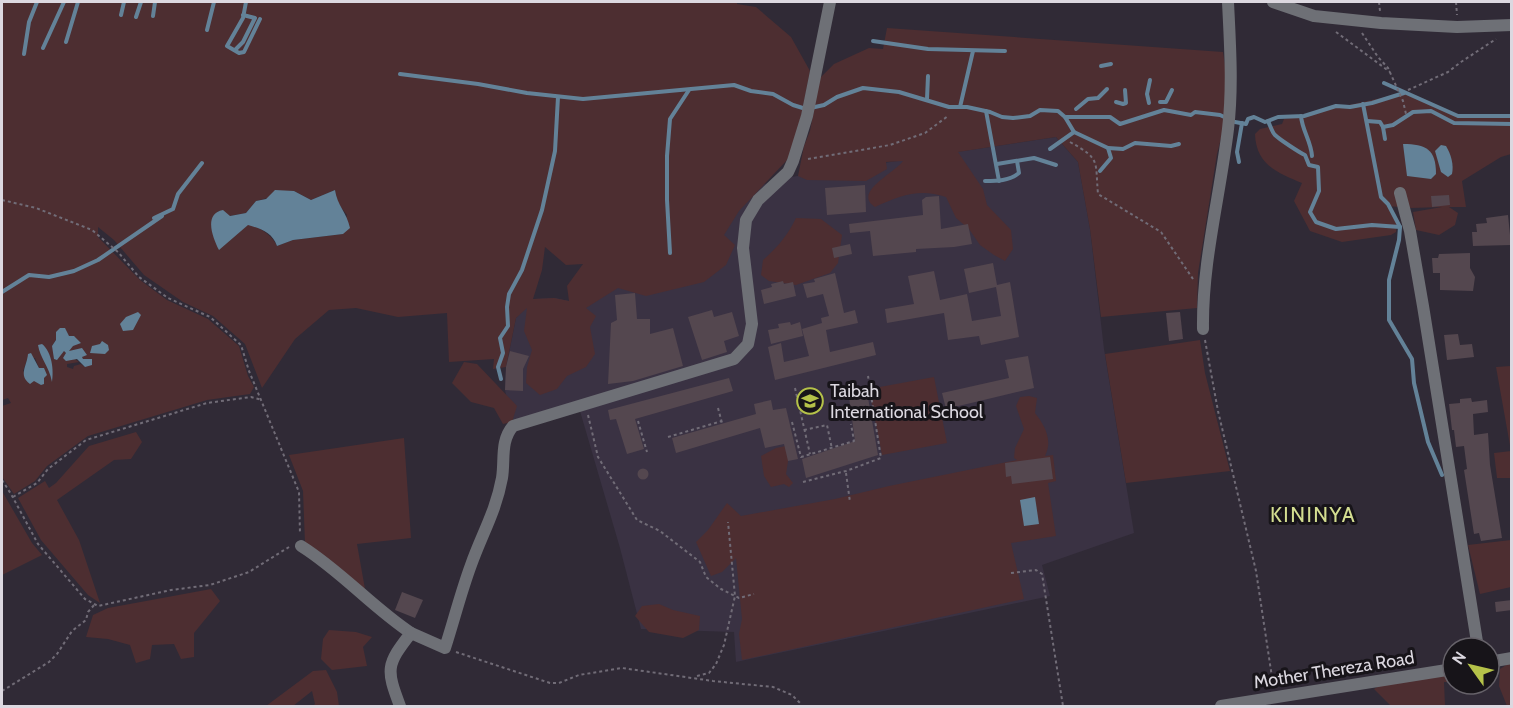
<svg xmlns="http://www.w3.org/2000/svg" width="1513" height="708" font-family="Cabin,sans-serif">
<rect width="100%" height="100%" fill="#302a36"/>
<path fill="#3a3243" d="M1056,137L1078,162L1090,229L1104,349L1134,533L1042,565L1050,596L736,662L734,632L641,629L620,548L580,411L525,426L511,418L505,390L506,367L516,318L533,299L555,298L569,301L761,185L791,177Z"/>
<g fill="#4d2e31" fill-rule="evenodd">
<path d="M2,2H212L210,18L214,2H737V4L756,7L791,37L810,71L801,117L789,158L739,211L724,235L735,245L726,265L704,282L646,296L618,288L586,308L596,316L590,327L595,354L586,367L567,376L557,389L540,395L526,383L527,367L532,350L524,331L527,308L516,318L506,367L493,369L494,359L449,362L447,313L398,317L356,308L329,310L295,339L262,388L245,344L213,316L183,302L144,275L114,240L98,227V237L140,280L167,300L208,319L239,346L248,376L254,387L250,394L207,400L88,436L47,466L35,481L14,494L2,477V406L11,403L8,398L2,400ZM335,190L337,202L347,215L342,234L293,240L277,246C269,227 236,219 217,211H222L229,216L246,213L256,201L294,191L311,200ZM545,247L566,265L583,264L567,286L569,301L554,298L533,299L542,270ZM56,340L73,345L68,351L82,357L85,367L81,364L74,366L73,369L67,367V364L79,362L64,351L61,353L52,346ZM35,358L39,368L41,385L23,371L27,360Z"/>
<path d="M887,28L1223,52L1227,79L1224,126L1217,154L1198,273L1197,308L1101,317L1090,229L1078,162L1056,137L958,152L983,189L987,205L1011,230L1013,249L1005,261L994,255L980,245L969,229L956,218L946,197C919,188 900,196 875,207C852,192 895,173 903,161L886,162L887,169L866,181L807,180L798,176L804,146L810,131L820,78L834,64L869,48L883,49Z"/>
<path d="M1404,93L1458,116H1511V154L1501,157L1462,181L1466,207H1449L1458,213L1455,225L1439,235L1416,230L1413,212L1442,207L1411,208L1387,206L1397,220L1396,232L1391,235L1342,242L1310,231L1294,201L1302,183C1278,173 1256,165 1255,134L1260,129L1282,124L1284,119Z"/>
<path d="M796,218L821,219L842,235L838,263L830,273L796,285L769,281L761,275L763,260C777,248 788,235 796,218Z"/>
<path d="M1200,340L1205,373L1230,471L1126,483L1105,354Z"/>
<path d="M464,362L477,364L517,406L512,422L503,424L494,408L471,402L452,383Z"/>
<path d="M1511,366V478H1497L1494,453L1511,451L1496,367Z"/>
<path d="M934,377L947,443L882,455L869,389Z"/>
<path d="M1029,396L1037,398L1035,413C1045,426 1053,440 1045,456L1053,455L1056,481L1048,483L1056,536L1011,543L1024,599L742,660L739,634L742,619L736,558L722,572L711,576L696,542L708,530L727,503L741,516L835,499L889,486L1017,460L1014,458L1015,448L1024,429L1016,406L1020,397Z"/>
<path d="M136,432L142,442L131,459L114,460L57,500L79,540L100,603L88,595L41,540L18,498L45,481L49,488L56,483L89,446Z"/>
<path d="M404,438L411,538L357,544L365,589L305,543L303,491L289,455Z"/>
<path d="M786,446L790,449L786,474L793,483L789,487L784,484L771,487L764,476L761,456L776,448Z"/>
<path d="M2,491L32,543L42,555L2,575Z"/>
<path d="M1511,540V587L1480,594L1468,545Z"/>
<path d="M211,589L220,601L194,633V657L181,659L174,644L152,645L150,659L136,663L130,645L108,639L86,637L93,615L108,608Z"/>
<path d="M659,604L673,610L700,616L699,630L683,638L649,632L635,616L642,606Z"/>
<path d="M329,630L356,632L372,637L363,647L367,666L332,670L321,659L323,639Z"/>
<path d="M1511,662V706H1507L1499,686L1500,669Z"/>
<path d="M1453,667V682H1444L1445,706H1391L1374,689L1391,679Z"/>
<path d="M326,670L337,692L339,706H313L315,704L312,691L293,706H266L313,671Z"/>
</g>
<g fill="#638298">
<path d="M1403,144C1426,144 1436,149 1436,174L1431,179L1407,176Z"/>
<path d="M1441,145L1446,146C1451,154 1454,165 1452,174L1448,177L1441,172L1435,151Z"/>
<path d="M275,190L294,191L311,200L335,190C337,205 347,213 350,228L343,234L293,240L277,246C272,232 261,229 248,225L219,250C213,238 203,214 223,210L230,216L246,213L256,201L266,199Z"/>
<path d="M138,312L141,315L133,330L123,331L120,324L126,317Z"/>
<path d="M60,328H65L69,336H74L81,343L73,346L69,351L82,348L87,355L82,357L83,359H92V365L85,367L77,359L66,361L63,358L66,353L64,351L57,360L54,359L52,346L56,340V332Z"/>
<path d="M102,341L108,345L109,350L105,354L90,353L92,346L100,344Z"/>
<path d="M42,344C52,352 54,370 52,382C49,366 40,358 38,345Z"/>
<path d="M31,353L39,368H44L47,375L44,378V384L41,385L34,381L30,384C18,375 27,366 28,354Z"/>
<path d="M1035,497L1039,524L1024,526L1020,500Z"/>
</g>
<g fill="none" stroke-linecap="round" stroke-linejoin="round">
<g stroke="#638298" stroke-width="4">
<path d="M246,2L243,18L227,46L239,53L244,52L260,19"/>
<path d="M121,15L124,2"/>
<path d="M153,16L155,2"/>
<path d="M136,17L141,2"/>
<path d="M207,30L214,2"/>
<path d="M873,41L928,49L1005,51"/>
<path d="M66,42L78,2"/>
<path d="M43,48L64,2"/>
<path d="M236,49L243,42L255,18L243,15"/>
<path d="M24,54L29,22L37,2"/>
<path d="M1101,66L1111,64"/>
<path d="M400,74L478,84L527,93L583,99L734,85L751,91L773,94L793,105L806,109L824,105L837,97L863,88L899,92L949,107H967L990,112L1002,117L1013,118L1030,116L1040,110L1058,111L1065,117H1110L1120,124L1164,110L1191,115L1195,112L1220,115L1235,122L1246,124L1248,119L1254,117L1265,122L1278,117L1304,116L1336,106L1350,107L1372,103L1404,93"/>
<path d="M1384,83L1458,116H1512"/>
<path d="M927,99L928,76"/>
<path d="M1116,102L1123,104L1126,103L1125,90"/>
<path d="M1160,102H1166L1172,90"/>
<path d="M1149,103L1147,94L1150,80"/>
<path d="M1363,104L1381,197L1388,204L1400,227L1399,240L1389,280V320L1412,359L1414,383L1428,442L1442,475"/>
<path d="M960,107L973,51"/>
<path d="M1076,109L1088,99L1098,98L1107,89"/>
<path d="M986,111L999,181"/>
<path d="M1301,116C1302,130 1311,141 1312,156"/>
<path d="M1065,117L1074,132L1108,148L1111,158L1100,171"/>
<path d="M1268,121C1270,125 1272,132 1275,135C1279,139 1300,153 1305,155L1309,165L1318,167L1319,191L1310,212L1316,222L1336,229L1372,225L1400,227"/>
<path d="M1367,121L1380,122L1383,127L1393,125L1413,112L1431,111L1454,123L1512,124"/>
<path d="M1383,127L1385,139"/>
<path d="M1108,148L1123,149L1135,143L1171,146L1179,144"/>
<path d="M1050,149L1074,132"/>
<path d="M1239,162L1237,152L1242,123"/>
<path d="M997,164L1034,158L1056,165"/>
<path d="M985,181C997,181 1009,181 1019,173L1017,161"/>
<path d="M670,253L667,200V156L670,119L689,90"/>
<path d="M2,292L29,275L49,277L74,271L98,260L162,216L154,218L173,209L178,194L202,163"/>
<path d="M501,379L498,367L503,353L500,338L508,326L507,307L509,294L522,270L542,210L555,151L558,97"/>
</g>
</g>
<g fill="#54474f">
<path d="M865,185L866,212L827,215L825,188Z"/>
<path d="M1449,195L1450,205L1432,207L1431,196Z"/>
<path d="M939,196L941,229L968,224L972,244L954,247L916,249V252L873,256L870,231L850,233L849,224L923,215L922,200L926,197Z"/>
<path d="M1508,215L1511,245L1473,246L1472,232H1477L1476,224L1487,223L1486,218Z"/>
<path d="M850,244L852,254L834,258L832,248Z"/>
<path d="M1470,253V268L1475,277L1473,291L1440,290V273H1433L1432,258H1438L1439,254Z"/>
<path d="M993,263L997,285L1010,282L1019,337L981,345L979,336L948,340L944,313L887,323L885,309L914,304L908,276L934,271L940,300L967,294L972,321L1001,316L996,287L969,293L964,269Z"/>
<path d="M835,273L844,313L855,310L858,323L826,330L830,352L873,342L876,355L775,380L768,347L781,343L784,362L809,356L802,329L822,323L821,318L829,316L823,294L807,298L803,284L815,282L814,279Z"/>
<path d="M783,281L784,284L793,282L796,296L764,304L761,290L772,287L771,284Z"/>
<path d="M635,293L637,319H650V334L673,328L683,366L633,381L608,384L611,323L617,320L615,295Z"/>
<path d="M712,310L714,317L732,312L739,336L724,341L727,352L702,360L688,317Z"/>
<path d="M1180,312L1183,339L1169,341L1166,313Z"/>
<path d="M790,322L791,325L800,322L803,336L771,344L768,330L779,328L778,324Z"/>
<path d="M1458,334L1460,345L1472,344L1474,357L1447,360L1444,335Z"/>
<path d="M510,351L529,356L523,369V391L505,390L506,367Z"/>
<path d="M1028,356L1034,388L946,409L942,393L1009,378L1005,360Z"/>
<path d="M729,378L733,391L635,419L644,449L627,454L616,419L610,420L608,410Z"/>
<path d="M867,392L878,455L806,478L802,459L855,441L849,397Z"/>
<path d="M1471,398L1472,402L1487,400L1488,412L1473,414L1474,435L1488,433L1490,465L1502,538L1481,541L1479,533L1474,534L1464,470L1467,469L1464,446L1456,447L1454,430H1452L1449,404L1460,403V399Z"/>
<path d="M771,400L773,410L786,408L798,459L788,461L784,444L765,448L760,428L676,453L672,438L756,414L754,404Z"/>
<path d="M1050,457L1053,479L1012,484L1011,476L1006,477L1005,463Z"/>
<circle cx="643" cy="474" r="5.5"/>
<path d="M402,592L423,600L415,618L395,610Z"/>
<path d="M1512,600V610L1496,612L1495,602Z"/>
</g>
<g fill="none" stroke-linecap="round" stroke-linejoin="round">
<g stroke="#716c77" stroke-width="2" stroke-dasharray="3 3" stroke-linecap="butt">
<path d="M1379,2L1380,11"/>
<path d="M1456,2L1457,15"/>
<path d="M1336,32L1390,72"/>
<path d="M1362,33L1378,57L1388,68L1403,101L1406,114"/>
<path d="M1408,90L1448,72L1461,62L1496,39"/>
<path d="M1070,142C1101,159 1095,161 1098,194L1161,232L1193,279"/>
<path d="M808,159L890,145L925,133L948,116"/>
<path d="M2,200L36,208L92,230L118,252L139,277L168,298L210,317L241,345L249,371L299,492L300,534"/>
<path d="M1205,340L1218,411L1256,571L1273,684"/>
<path d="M795,388L810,454"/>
<path d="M718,408L722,423"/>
<path d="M588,415L598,457L637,520L660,531L700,562L706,577L721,589L739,598L754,594"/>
<path d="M638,421L647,452"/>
<path d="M792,422L801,457L854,441L851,424"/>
<path d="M804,430L827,425L832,449"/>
<path d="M668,437L722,421"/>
<path d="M846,473L850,502"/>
<path d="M2,480L11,494L38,544L85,599L98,606L171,590L210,585L249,572L289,547"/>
<path d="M803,482L846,471L881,458L868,376"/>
<path d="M13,497L37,483L48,469L86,440L207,403L251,397L262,400"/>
<path d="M1011,573L1036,570L1042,574L1063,706"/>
<path d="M456,652L550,683H559L579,675L622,668L713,681L773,687L792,695L801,704V706"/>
<path d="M697,676L709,673L716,664L724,645L735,596L728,522"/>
<path d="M2,691L49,662L57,654L72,631L86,620L88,612L95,604"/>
</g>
<g stroke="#6e7076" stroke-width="12">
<path d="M1273,2L1314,16L1381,23L1457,27L1512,25"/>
<path d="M1400,193L1410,231L1423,306L1478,648"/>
<path d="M1203,329C1202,262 1220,196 1228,129C1233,87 1230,44 1228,2"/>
<path d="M301,546C341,571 372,607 411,633C386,665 386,669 400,706"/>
<path d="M411,633L445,648C454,620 461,592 471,565C482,534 496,511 502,478C505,460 500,441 513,426L734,359L748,344L752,324L743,248L746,220L758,200L788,172L793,161L807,116L830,2"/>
</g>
<g stroke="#6e7076" stroke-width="12">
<path d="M1489,662L1512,658"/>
<path d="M1221,706L1453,669"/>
</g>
</g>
<defs>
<g id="school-ring" transform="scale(1.35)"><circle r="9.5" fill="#171419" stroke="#b5c249" stroke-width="1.5"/><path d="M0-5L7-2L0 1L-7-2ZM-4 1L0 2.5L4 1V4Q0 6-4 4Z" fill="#b5c249"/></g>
</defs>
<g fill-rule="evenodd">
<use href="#school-ring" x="810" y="401"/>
</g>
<g text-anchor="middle" stroke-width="6" stroke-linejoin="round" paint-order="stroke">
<g font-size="18" fill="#dcd8e0" stroke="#171419" text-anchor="start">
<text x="830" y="397">Taibah<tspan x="830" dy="21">International School</tspan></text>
</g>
<g font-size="18" fill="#dcd8e0" stroke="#171419">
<text transform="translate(1334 670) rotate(-9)" y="6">Mother Thereza Road</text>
</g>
<g font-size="21" letter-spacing="1.5" fill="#d4de91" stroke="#171419">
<text x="1313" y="522">KININYA</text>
</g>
</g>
<rect width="1513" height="708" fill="none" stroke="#dcd8e0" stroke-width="6"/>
<g transform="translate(1471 666) rotate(304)"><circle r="28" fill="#171419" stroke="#666269" stroke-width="1.5"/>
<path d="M0-4.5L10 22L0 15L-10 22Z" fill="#b5c249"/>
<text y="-9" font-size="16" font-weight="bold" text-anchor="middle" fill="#dcd8e0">N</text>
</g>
</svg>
